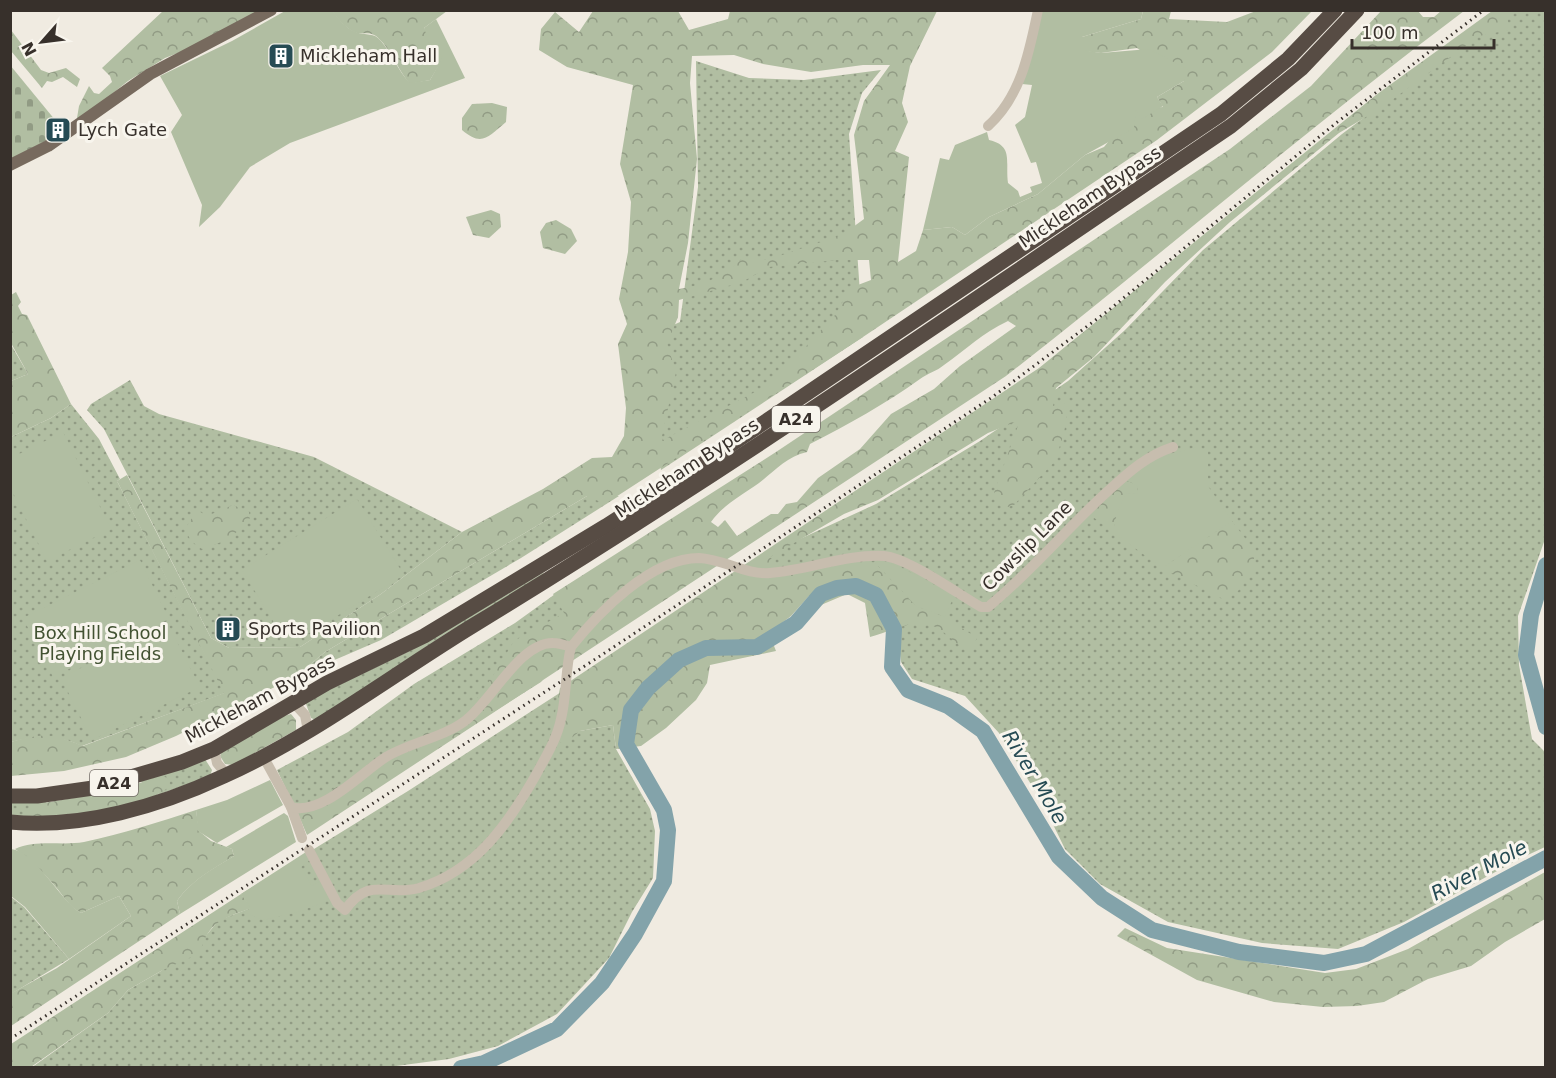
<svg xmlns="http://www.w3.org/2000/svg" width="1556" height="1078" font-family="'DejaVu Sans',sans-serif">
<defs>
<pattern id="grass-dots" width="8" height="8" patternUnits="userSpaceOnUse" patternTransform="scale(1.5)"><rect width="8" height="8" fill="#b1bea2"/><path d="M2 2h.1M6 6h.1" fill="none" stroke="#919b84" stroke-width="1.8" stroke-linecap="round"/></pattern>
<pattern id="forest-crowns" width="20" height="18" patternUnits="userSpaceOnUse" patternTransform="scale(1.5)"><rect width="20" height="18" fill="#b1bea2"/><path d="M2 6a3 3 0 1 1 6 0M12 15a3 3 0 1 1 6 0" fill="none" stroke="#919b84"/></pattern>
<pattern id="cemetery-stones" width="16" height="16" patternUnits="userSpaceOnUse" patternTransform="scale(1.5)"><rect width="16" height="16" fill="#b1bea2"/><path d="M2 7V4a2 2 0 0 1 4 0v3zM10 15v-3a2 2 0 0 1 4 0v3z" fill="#919b84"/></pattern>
</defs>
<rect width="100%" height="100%" fill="#f0ebe1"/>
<g fill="url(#grass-dots)">
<path d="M1506,11H1545V539L1518,616L1519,665L1532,739L1545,752V847L1519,859L1404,922L1338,949L1262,943L1168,922L1100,884L1065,849L1042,802L999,733L965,696L912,679L901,662L896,619L873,585L815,590L789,613L745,573L776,550L876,504L980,441L1068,381L1125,330L1203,250L1342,134Z"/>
<path d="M696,61L749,78L804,80L881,70L862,93L849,134L863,337L661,470L636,342L680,322L698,187Z"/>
<path d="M10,343L28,374L11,381H10Z"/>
<path d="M130,380L144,406L159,414L314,457L462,532L381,594L300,647L229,648L211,638L104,429L87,410L91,404Z"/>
<path d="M71,404L99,439L120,479L117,481L225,693L82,746C59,735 36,735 11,742V437L51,418Z"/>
<path d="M587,496H619L521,558L381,640L295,677L325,652Z"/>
<path d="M543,573L545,576L447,633L316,720L311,718L305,701L412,650Z"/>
<path d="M569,584L614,593L541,682L442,744L298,814L277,770L348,732L414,684L515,623Z"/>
<path d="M572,685L580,731L613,725L616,749L650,809L655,831L653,878L632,912L609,958L557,1014L498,1046L449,1059L381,1068H31L108,1013L128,990L161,971L204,938L219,920L251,908L241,894L408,791Z"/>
<path d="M203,756L212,770L210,776L160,794L140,781L108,792L48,801L26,818L11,819V799Z"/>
<path d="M10,896L24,907L69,959L11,994Z"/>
</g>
<g fill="url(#forest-crowns)" fill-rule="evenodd">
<path d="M163,11H263L204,43L165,58L128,81L82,118H77L79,106L89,86L94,93L99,94L112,82L110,76L102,68Z"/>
<path d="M332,11H447L424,28L444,57L430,80L410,84C398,70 390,47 376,36C370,32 364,34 357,33C347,30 338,19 332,11Z"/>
<path d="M593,11H678L689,30L728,19L730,11H937L910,66L902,103L908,122L895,151L909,157L898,262L916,251L923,230L952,227L965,235L989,217L1038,194L1085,155L1104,147L1135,109L1163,107L1157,97L1184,81L1137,48L1101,53L1082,51V37L1141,19L1143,11H1171L1169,19L1227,22L1256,11H1312L1272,52L1157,140L863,337L605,504L587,496L325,652L295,677L176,736L126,757L64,771L11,776V742C41,733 53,733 83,746L224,693L117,481L127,475L211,638L229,648L300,647L381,594L462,532L543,489L592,458L612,457L624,436L626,408L618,344L627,324L619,299L628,252L631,202L620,164L633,85L567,67L539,50L541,29L555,12L579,32ZM734,55L763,64L811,72L863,65H890L864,101L854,135L864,219L842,235L767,260L743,258C723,276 706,285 679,289L688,243L697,159L690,83L692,56ZM837,260H869L871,280L850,288L836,314L772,383L663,440L662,436L676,372L667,344L678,317L679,300L742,282L769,267Z"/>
<path d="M1381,11H1418L1423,17H1434L1441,11H1464C1308,128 1160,256 1006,376L307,835L298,814L315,800L361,772L377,758L407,740L464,716L491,679L514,641L564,613L553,594L776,452L1230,149L1311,86ZM1008,321L1016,326L960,366L934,389L891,414L860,449L818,478L797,502L786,504L778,514H771L737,536L725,520L718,527L711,522C724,504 741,496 759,483C776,470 786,457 807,452L810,444C849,424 885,404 920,379C928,373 937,371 944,365C967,349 982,333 1008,321Z"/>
<path d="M1492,11H1509L1507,13L1509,30L1479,36L1381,108L1339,133L1230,222L1165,282L1094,357L1056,388L1053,406L1069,402L1064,433L1055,461L1014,505L1008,507L994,493L1020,420L988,433L878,500L844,514L770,557L786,575L847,563H875L916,606L945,617L977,638L971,648C955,647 952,637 939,629C918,615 892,631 870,637L865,603L847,594L821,605L809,596L791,616L769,633L776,651L710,665L707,683L696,700L666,728L641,746L616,749L613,725L580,731L564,744L550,737L560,688L1039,368L1376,95Z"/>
<path d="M11,30L41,70L49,73L66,68L80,79L77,87L63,77L52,82L47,81L42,88L11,51Z"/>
<path d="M492,103L507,107L506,122C488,137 482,147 462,130V118L472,104Z"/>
<path d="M491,210L500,214L501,227L489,238L473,235L466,217Z"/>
<path d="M556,220L571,229L577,241L565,254L543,248L540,232L546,223Z"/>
<path d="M16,292L21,302L18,306L22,314L27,315L71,404L51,418L11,437V381L28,374L11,343V295Z"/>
<path d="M1126,480L1138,486L1137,495L1117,513L1113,532L1089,514Z"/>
<path d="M233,505L249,512L250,521L227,540L202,549L191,541L185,529L197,510L207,516Z"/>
<path d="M1232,521L1254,550V570L1238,591L1225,600L1162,568Z"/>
<path d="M291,714L296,720V730L233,765L225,764L220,756L222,751L284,716Z"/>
<path d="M164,776L170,781L169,787C133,815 70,816 26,818L25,811L32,805L108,792Z"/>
<path d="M196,810L199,831L211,841L232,849L234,856C212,870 193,879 177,901L180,914L11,1026L10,994L57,968L131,916L119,896L81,913C68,906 64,896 54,885C43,872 30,859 15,849C36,839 62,846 84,842C122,834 159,822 196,810Z"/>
<path d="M1545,872V919L1505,942L1471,966L1428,979L1384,1002L1357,1006L1323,1007L1274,1002L1197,980L1117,936L1125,928L1167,948L1325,973L1356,969L1408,949Z"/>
<path d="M241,894L252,908C224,918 208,921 200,953L161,971L128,990L108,1013L31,1067L11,1068V1044Z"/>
</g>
<path fill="url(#cemetery-stones)" d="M10,65L60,126L61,133L10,160Z"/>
<g fill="#b1bea2">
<path d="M332,10C338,18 346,29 356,32C366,36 374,32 381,41C392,54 398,71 410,83L430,80L443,57L431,48L424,28L436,19L465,78L290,143L250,167L220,207L199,227L202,205L171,132L182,115L160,76L232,41L285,11Z"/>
<path d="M1042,11H1143L1141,19L1082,37V50L1101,53L1149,49L1189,70L1184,81L1157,97L1163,106L1142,119L1136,110L1134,128L1085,155L1038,194L989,217L965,235L952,227L923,230L940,158L949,160L955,145L987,132L989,140C1014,146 1005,161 1008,183L1018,191L1020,197L1032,192L1030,187L1042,183L1036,162L1031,163L1015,125L1025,117L1032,85L1022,84Z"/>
<path d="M63,432L111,529L47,561L11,489V458Z"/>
<path d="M1198,447L1208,452V486L1232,521L1162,568L1113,532L1117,513L1126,493L1137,494L1138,486L1126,480L1156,457Z"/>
<path d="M357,499L404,575L288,646L242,570Z"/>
<path d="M140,560L169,619L53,677L23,618Z"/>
<path d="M882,560L919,576L954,596L945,617L916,606L875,563Z"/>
<path d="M168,624L200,687L92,740L61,678Z"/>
<path d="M270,780L283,805L217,843L198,831L196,810L227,800Z"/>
<path d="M284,813L288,816L296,842L180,914L177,901C193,879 211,870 234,856L232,849L226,847Z"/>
<path d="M11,849C36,851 59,900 81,913L119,896L131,916L69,959L25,907L11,896Z"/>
<path d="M306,852L310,860L301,867L312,886L322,880L332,899L298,912L263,920L243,912L251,908L241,894Z"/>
</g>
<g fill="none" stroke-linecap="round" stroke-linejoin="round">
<g stroke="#83a3aa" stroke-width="16">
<path d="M1546,565L1531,615L1526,655L1546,727"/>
<path d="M461,1068L484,1063L557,1029L602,983L635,934L664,881L668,830L664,810L626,744L631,710L648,688L679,660L706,648L757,647L796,623L821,594L837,588L856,586L876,595L894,629L892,667L908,690L948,706L983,731L1059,857L1102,898L1152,930L1239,952L1324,963L1366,954L1546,858"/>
</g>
<g stroke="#c7bdae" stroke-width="10">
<path d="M988,126C1021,96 1029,53 1038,10"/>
<path d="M293,702L305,715L308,731"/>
<path d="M214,749L217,763L227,775"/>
<path d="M263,756L291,807L302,838"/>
<path d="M291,807C322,816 362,772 386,757C411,742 442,738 465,721C491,702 520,642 553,643C559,643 565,645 571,647C599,612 651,558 699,558C723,559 746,575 770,573C808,570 846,554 884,556C908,558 958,594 981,607H988C1031,572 1067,528 1108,491C1129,472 1146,456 1173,447"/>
<path d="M309,850L337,903L345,910C370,875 387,897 419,888C476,871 509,823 537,773C546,756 557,739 561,719C567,695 565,670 571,647"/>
</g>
<path stroke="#776a5e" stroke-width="12" d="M10,165L48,146L150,74L271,10"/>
<g stroke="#574c44" stroke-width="15">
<path d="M10,796H37L93,788L182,762L214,749L327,683L424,636L606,526L701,465L1221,114L1288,59L1335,10"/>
<path d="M10,822C82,829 160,806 224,776C313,736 392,675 474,625C732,468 981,295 1231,126L1301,69L1357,10"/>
</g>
<path stroke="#37302b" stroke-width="3" stroke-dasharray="1.5 4.5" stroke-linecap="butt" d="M10,1039L594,660L991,398L1109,310L1336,123L1484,10"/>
</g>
<defs>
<g id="building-square" transform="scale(1.35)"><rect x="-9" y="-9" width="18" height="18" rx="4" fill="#264b54" stroke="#f8f5ed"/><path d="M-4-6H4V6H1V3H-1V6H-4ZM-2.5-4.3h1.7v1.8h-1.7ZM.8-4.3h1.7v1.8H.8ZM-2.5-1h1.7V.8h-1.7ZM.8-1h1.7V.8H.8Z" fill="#fff"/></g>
</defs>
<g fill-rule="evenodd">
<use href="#building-square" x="281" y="56"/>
<use href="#building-square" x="58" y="130"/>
<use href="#building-square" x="228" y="629"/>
</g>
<g text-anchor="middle" stroke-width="6" stroke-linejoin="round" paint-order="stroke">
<g fill="#f8f5ed" stroke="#716b65" stroke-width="1.5">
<rect x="772" y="406" width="48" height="26" rx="4.5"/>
<rect x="90" y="770" width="48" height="26" rx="4.5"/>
</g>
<g font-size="16" font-weight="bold" fill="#37302b">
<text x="796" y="425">A24</text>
<text x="114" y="789">A24</text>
</g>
<g font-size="18" fill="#37302b" stroke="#f8f5ed" text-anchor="start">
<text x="300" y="62">Mickleham Hall</text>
<text x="78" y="136">Lych Gate</text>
<text x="248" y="635">Sports Pavilion</text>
</g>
<g font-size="18" fill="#37302b" stroke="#f8f5ed">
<text transform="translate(1090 197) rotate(-34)" y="6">Mickleham Bypass</text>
<text transform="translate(687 468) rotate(-33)" y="6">Mickleham Bypass</text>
<text transform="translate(1027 546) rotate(-45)" y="6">Cowslip Lane</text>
<text transform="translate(260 699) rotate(-28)" y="6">Mickleham Bypass</text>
</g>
<g font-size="18" fill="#425232" stroke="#f8f5ed">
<text x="100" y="639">Box Hill School<tspan x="100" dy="21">Playing Fields</tspan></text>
</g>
<g font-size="20" font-style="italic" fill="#264b54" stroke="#f8f5ed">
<text transform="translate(1035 777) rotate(59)" y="7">River Mole</text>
<text transform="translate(1479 870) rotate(-28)" y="7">River Mole</text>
</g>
</g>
<rect width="1556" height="1078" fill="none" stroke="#37302b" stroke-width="24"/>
<g transform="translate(42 42) rotate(242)" stroke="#f8f5ed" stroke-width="4.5" paint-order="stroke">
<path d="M0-4.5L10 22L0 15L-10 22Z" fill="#37302b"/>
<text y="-9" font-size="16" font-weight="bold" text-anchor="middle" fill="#37302b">N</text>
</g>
<path d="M1352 39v9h142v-9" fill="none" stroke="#37302b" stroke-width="3"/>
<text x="1361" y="39" font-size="18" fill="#37302b" stroke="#f8f5ed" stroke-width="4.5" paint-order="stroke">100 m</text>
</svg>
